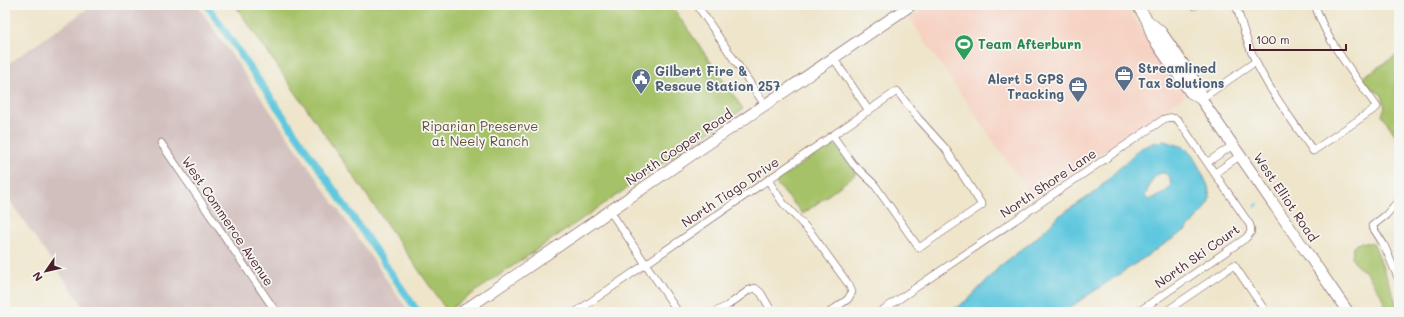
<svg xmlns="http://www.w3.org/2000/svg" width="1404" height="317" font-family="Mali,sans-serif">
<rect width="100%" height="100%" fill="#f6f6f2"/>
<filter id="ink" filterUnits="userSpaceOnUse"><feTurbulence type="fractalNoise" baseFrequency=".025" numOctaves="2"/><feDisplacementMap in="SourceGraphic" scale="8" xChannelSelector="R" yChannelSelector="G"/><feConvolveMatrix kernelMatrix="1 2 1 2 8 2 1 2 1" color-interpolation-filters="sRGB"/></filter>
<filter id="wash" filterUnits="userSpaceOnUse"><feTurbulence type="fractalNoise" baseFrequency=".012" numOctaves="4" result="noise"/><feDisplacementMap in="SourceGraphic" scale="16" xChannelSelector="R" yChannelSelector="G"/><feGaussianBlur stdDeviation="0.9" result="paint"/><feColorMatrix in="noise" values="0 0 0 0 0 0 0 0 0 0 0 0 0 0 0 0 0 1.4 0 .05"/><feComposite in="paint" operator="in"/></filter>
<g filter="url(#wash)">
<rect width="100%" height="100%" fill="#eee5ca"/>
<path fill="#f6d2c3" d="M930,5H1125L1186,95L1034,200L909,18Z"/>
<path fill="#d1bfbd" d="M93,5H197L409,312H87L5,194V66Z"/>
<g fill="#a6c268" stroke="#78704a">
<path d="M235,5H671L743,109L447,311Z"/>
<path d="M1399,54V134L1396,136L1382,115L1385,107L1382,95L1370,87L1363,77Z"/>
<path d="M833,142L856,174L803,214L775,182Z"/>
<path d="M1361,242L1374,244L1397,305L1387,311L1381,295L1366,272L1356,265L1352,258L1353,247Z"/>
</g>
<path fill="#61c8de" stroke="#567484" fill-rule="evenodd" d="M1164,141L1184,147L1192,155L1198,165L1208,186L1210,198L1205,209L1187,229L1063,312H951L971,297L1000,266L1033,241L1059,216L1094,193L1139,149L1153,143ZM1160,173H1165L1170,177C1170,181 1171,184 1170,187C1166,193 1153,199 1147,200L1145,195L1154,177Z"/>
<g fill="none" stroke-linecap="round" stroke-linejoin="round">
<path stroke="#61c8de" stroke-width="2" d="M1255,207L1258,204"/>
<path stroke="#61c8de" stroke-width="7" d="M207,5L418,312"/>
</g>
</g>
<g filter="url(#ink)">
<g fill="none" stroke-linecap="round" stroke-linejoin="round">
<g stroke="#633d43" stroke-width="8">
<g id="street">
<path d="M697,5L765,105"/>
<path d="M1236,5C1242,24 1246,42 1255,60C1269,91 1294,122 1313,151L1377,107C1355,75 1327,43 1315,5"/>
<path d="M1194,6L1196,5"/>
<path d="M834,59L869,111"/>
<path d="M1201,99L1255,62"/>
<path d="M161,143L276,312"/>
<path d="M1208,162L1233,145"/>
<path d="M1215,173L1241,155"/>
<path d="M768,180L783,203L812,234L849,285L852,292L848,299L830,312"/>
<path d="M1399,200L1386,215L1372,226L1384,245L1399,280"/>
<path d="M610,211L678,312"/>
<path d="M576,312L897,91L918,118L945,148L982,205L919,248L874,184L853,164L833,136"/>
<path d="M715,312L727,306L749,290L755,288L761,293L772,312"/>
<path d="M880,312L1164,119C1170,117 1173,117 1178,120L1250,225L1251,232L1246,238L1138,312"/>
<path d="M1165,312L1234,265L1266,312"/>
</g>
</g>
<g stroke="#633d43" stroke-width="12">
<g id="secondary">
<path d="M1137,5L1147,20L1161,32L1198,86L1201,99L1348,312"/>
<path d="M1147,21L1153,38L1190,92L1201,99"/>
<path d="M462,312L911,5"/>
</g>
</g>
<use href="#street" stroke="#fff" stroke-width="7"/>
<use href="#secondary" stroke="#fff" stroke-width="11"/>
</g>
</g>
<defs>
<g id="stadium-pin" transform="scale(1)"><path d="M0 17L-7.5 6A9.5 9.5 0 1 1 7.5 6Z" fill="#2e9e5b" stroke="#f6f6f2"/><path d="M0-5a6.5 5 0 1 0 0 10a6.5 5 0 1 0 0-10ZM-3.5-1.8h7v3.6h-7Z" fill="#fff"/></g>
<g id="office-pin" transform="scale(1)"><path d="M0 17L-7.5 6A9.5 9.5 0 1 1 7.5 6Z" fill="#5c6f8a" stroke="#f6f6f2"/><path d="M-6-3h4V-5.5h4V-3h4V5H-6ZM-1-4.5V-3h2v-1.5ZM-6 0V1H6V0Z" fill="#fff"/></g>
<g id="civic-pin" transform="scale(1)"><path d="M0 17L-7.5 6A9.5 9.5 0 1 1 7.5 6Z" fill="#5c6f8a" stroke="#f6f6f2"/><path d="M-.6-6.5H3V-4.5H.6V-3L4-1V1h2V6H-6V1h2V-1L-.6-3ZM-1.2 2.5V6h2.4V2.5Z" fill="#fff"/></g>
</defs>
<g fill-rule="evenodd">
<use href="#stadium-pin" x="964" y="44"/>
<use href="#office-pin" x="1124" y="75"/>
<use href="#civic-pin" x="641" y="78"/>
<use href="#office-pin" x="1078" y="86"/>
</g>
<g text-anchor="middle" stroke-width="3.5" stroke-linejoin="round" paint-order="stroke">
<g font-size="13" font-weight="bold" fill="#27864d" stroke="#f6f6f2" text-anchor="start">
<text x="978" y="49">Team Afterburn</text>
</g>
<g font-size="13" font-weight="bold" fill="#4e5e75" stroke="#f6f6f2" text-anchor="start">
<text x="1138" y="73">Streamlined<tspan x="1138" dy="15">Tax Solutions</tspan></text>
<text x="655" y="76">Gilbert Fire &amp;<tspan x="655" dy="15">Rescue Station 257</tspan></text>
<text x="1064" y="84" text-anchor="end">Alert 5 GPS<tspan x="1064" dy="15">Tracking</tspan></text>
</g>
<g font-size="13" fill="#66503d" stroke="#f6f6f2">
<text x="480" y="131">Riparian Preserve<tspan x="480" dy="15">at Neely Ranch</tspan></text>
</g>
<g font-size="13" fill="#4a1f2b" stroke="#f6f6f2">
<text transform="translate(679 147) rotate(-34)" y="5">North Cooper Road</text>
<text transform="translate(1048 183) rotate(-34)" y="5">North Shore Lane</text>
<text transform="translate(730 192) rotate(-34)" y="5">North Tiago Drive</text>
<text transform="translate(1286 197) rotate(56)" y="5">West Elliot Road</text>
<text transform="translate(228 221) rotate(56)" y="5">West Commerce Avenue</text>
<text transform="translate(1197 256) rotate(-35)" y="5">North Ski Court</text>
</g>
</g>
<rect width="1404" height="317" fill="none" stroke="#f6f6f2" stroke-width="20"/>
<g transform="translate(46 271) rotate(236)" stroke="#f6f6f2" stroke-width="3" paint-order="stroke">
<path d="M0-3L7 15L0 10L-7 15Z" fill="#4a1f2b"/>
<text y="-6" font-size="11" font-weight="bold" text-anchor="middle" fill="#4a1f2b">N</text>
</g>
<path d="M1250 44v6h96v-6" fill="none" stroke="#4a1f2b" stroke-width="2"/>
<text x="1256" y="44" font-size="12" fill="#4a1f2b" stroke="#f6f6f2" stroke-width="3" paint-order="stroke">100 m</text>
</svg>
